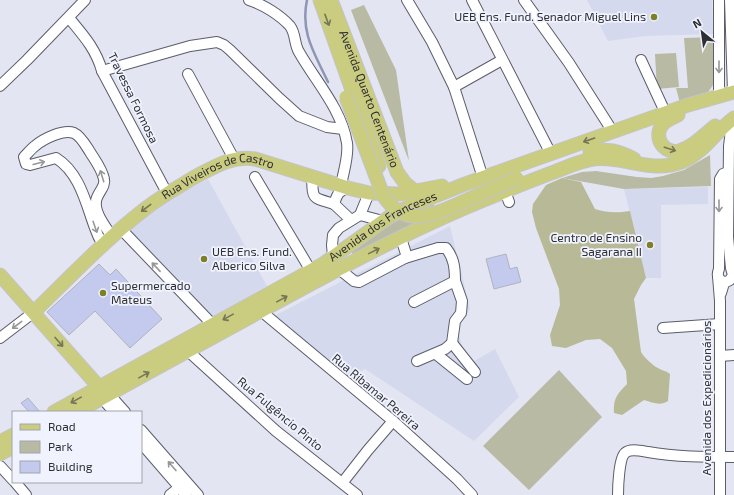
<svg xmlns="http://www.w3.org/2000/svg" width="734" height="495" font-family="'Exo 2',sans-serif">
<rect width="100%" height="100%" fill="#e3e5f2"/>
<g fill="#d5d9ee">
<path d="M587,0H712L713,34L645,36L608,41Z"/>
<path d="M208,179L267,286L211,317L130,231L170,198Z"/>
<path d="M708,187V204L661,205V278H646L624,189Z"/>
<path d="M450,226L470,309L457,327L462,346L471,363L495,349L519,397L474,441L365,369L346,378L274,316Z"/>
</g>
<g fill="#b9baa3">
<path d="M364,5L396,70L409,161L351,10Z"/>
<path d="M715,37L713,85L708,92L680,103L676,88H688L684,38Z"/>
<path d="M676,53L679,87L657,89L655,54Z"/>
<path d="M710,155L711,186L624,189L562,178L582,172L596,171L637,177L651,178L663,176L684,170Z"/>
<path d="M433,203L435,209L425,218L353,255L351,251L399,219Z"/>
<path d="M559,370L602,417L529,490L483,446Z"/>
</g>
<path fill="#b8ba97" d="M562,178L581,182L595,209C607,213 617,213 630,211L646,278L641,285L634,299L641,352C643,356 653,366 658,368C663,371 665,370 670,374L668,401C661,406 653,403 644,400L622,415L614,413C613,399 617,394 627,384L626,371L612,348L600,339L586,340L566,348L552,346L550,335L560,305L559,289L536,228L532,212L533,204L546,185Z"/>
<g fill="none" stroke-linecap="round" stroke-linejoin="round">
<path stroke="#8e95b5" stroke-width="2.5" d="M307,0C300,33 315,54 328,82"/>
</g>
<g fill="#c3caed" stroke="#b0b3bf">
<path d="M506,254L510,269L517,267L521,282L494,289L486,259Z"/>
<path d="M99,264L110,275L116,269L162,319L130,348L95,311L69,335L47,312Z"/>
<path d="M28,398L40,412H29L21,403Z"/>
</g>
<g fill="none" stroke-linecap="round" stroke-linejoin="round">
<g stroke="#5b5d69" stroke-width="12">
<g id="minor">
<path d="M249,0C264,5 280,15 290,26C296,34 294,44 299,52C316,82 341,108 347,143C349,157 343,172 341,186"/>
<path d="M407,0L432,42L454,87L483,178"/>
<path d="M472,0L551,154"/>
<path d="M524,0L569,63L613,132"/>
<path d="M719,0V96"/>
<path d="M730,0L733,92"/>
<path d="M69,18C83,35 96,49 102,71L167,193"/>
<path d="M641,60L666,114"/>
<path d="M102,71L190,46L217,42L224,45L230,50L279,98L299,116L327,127L343,129"/>
<path d="M188,74L234,159"/>
<path d="M0,86L27,60L85,0"/>
<path d="M454,87L502,60"/>
<path d="M312,176C313,200 311,197 334,204C337,195 338,191 348,188"/>
<path d="M255,177L311,271"/>
<path d="M505,191L509,202"/>
<path d="M334,204L351,220"/>
<path d="M360,215L383,221"/>
<path d="M121,229L213,325"/>
<path d="M103,245C100,240 97,234 95,228C86,204 80,173 56,158L30,165L26,164L24,157C28,153 31,149 35,146C43,139 63,129 74,133C81,136 86,146 90,152C95,160 102,169 104,179C106,187 97,193 96,201C94,213 106,227 112,237"/>
<path d="M333,257L332,245L333,235L339,228L360,215L369,193"/>
<path d="M405,258L438,248H446C454,258 455,268 455,281L414,302"/>
<path d="M339,269L354,281L359,282L405,258L406,254L401,238"/>
<path d="M718,276L720,301V495"/>
<path d="M722,281C717,278 717,274 719,269L720,179L723,174L728,172"/>
<path d="M721,293L724,283L730,280L733,275L731,268L728,237L729,146L731,130L734,122"/>
<path d="M261,311L393,421L457,479L472,495"/>
<path d="M663,328L720,324"/>
<path d="M0,338L34,312"/>
<path d="M452,343L475,372"/>
<path d="M188,351L276,431L357,495"/>
<path d="M436,354L467,379"/>
<path d="M720,356L734,355"/>
<path d="M417,361L445,349L452,343L455,321L461,313L462,301L455,281"/>
<path d="M109,394L125,412"/>
<path d="M102,398L114,412"/>
<path d="M141,430L198,495"/>
<path d="M141,443L186,495"/>
<path d="M0,466L13,480"/>
<path d="M15,482L26,495"/>
<path d="M343,482L368,450L393,421"/>
<path d="M170,495L180,487"/>
<path d="M618,495C618,487 619,458 625,453C630,448 642,451 648,452C676,457 706,457 734,457"/>
</g>
</g>
<g stroke="#c4c5c6" stroke-width="15">
<g id="major">
<path d="M320,0L379,166"/>
<path id="s1" d="M331,0L397,172L405,183L415,191"/>
<path d="M678,115C672,118 666,120 662,125C653,138 664,154 679,151C693,147 704,135 715,126"/>
<path d="M590,152C606,148 619,151 634,159"/>
<path d="M0,275L99,387L101,395"/>
<path id="s2" d="M34,312C70,277 105,240 145,209C160,197 177,188 193,178C214,167 232,155 255,159L348,188L369,193L400,194L442,186"/>
<path id="s3" d="M54,412L323,264L389,217L408,207L465,184L688,105L734,92"/>
<path d="M77,412C138,378 200,344 261,311C338,269 415,227 496,195C515,187 535,179 554,172C567,167 580,161 593,159C625,155 651,175 684,161C704,152 716,131 734,118"/>
<path d="M0,442L13,435"/>
<path d="M0,454L13,447"/>
</g>
</g>
<use href="#minor" stroke="#fff" stroke-width="10"/>
<use href="#major" stroke="#cacc80" stroke-width="13"/>
<g stroke="#c4c5c6" stroke-width="15" stroke-linecap="butt">
<path id="major-bridge" d="M346,97L383,195C405,230 435,214 465,201C482,193 500,186 517,178"/>
</g>
<use href="#major-bridge" stroke="#cacc80" stroke-width="13"/>
</g>
<defs><path id="oneway-shaft" d="M-6 0H5M1.5-3L5.5 0L1.5 3" fill="none" stroke-width="1.6" stroke-linecap="round" stroke-linejoin="round"/></defs>
<g stroke="#747656">
<use href="#oneway-shaft" transform="translate(327 20) rotate(70)"/>
<use href="#oneway-shaft" transform="translate(589 140) rotate(161)"/>
<use href="#oneway-shaft" transform="translate(670 149) rotate(18)"/>
<use href="#oneway-shaft" transform="translate(146 208) rotate(143)"/>
<use href="#oneway-shaft" transform="translate(374 251) rotate(-26)"/>
<use href="#oneway-shaft" transform="translate(282 299) rotate(-29)"/>
<use href="#oneway-shaft" transform="translate(228 317) rotate(151)"/>
<use href="#oneway-shaft" transform="translate(59 342) rotate(49)"/>
<use href="#oneway-shaft" transform="translate(144 375) rotate(-29)"/>
<use href="#oneway-shaft" transform="translate(76 400) rotate(151)"/>
</g>
<g stroke="#96979a">
<use href="#oneway-shaft" transform="translate(719 67) rotate(90)"/>
<use href="#oneway-shaft" transform="translate(39 163) rotate(-14)"/>
<use href="#oneway-shaft" transform="translate(102 176) rotate(-107)"/>
<use href="#oneway-shaft" transform="translate(719 206) rotate(90)"/>
<use href="#oneway-shaft" transform="translate(95 227) rotate(71)"/>
<use href="#oneway-shaft" transform="translate(156 267) rotate(-133)"/>
<use href="#oneway-shaft" transform="translate(17 325) rotate(143)"/>
<use href="#oneway-shaft" transform="translate(172 466) rotate(-131)"/>
</g>
<g fill="#7d7f29" stroke="#f0f3fd" stroke-width="1.5">
<circle cx="654" cy="17" r="4"/>
<circle cx="650" cy="245" r="4"/>
<circle cx="204" cy="259" r="4"/>
<circle cx="103" cy="293" r="4"/>
</g>
<g text-anchor="middle" stroke-width="3.5" stroke-linejoin="round" paint-order="stroke">
<g font-size="12" fill="#2e2f34" stroke="#f0f3fd" text-anchor="end">
<text x="646" y="21">UEB Ens. Fund. Senador Miguel Lins</text>
<text x="642" y="242">Centro de Ensino<tspan x="642" dy="14">Sagarana II</tspan></text>
<text x="212" y="256" text-anchor="start">UEB Ens. Fund.<tspan x="212" dy="14">Alberico Silva</tspan></text>
<text x="111" y="290" text-anchor="start">Supermercado<tspan x="111" dy="14">Mateus</tspan></text>
</g>
<g font-size="12" fill="#2e2f34" stroke="#f0f3fd">
<text transform="translate(133 98) rotate(64)" y="4">Travessa Formosa</text>
<text dy="4" stroke="none"><textPath href="#s1" startOffset="106">Avenida Quarto Centenário</textPath></text>
<text dy="4" stroke="none"><textPath href="#s2" startOffset="234">Rua Viveiros de Castro</textPath></text>
<text dy="4" stroke="none"><textPath href="#s3" startOffset="378">Avenida dos Franceses</textPath></text>
<text transform="translate(376 392) rotate(40)" y="4">Rua Ribamar Pereira</text>
<text transform="translate(707 398) rotate(-90)" y="4">Avenida dos Expedicionários</text>
<text transform="translate(280 414) rotate(40)" y="4">Rua Fulgêncio Pinto</text>
</g>
</g>
<rect x="12" y="411" width="130" height="72" fill="#f0f3fd" stroke="#a2a5ad"/>
<rect x="20" y="424" width="20" height="6" fill="#cacc80" stroke="#a2a5ad"/>
<text x="48" y="431" font-size="12" fill="#2e2f34">Road</text>
<rect x="20" y="441" width="20" height="12" fill="#b9baa3" stroke="#a2a5ad"/>
<text x="48" y="451" font-size="12" fill="#2e2f34">Park</text>
<rect x="20" y="461" width="20" height="12" fill="#c3caed" stroke="#a2a5ad"/>
<text x="48" y="471" font-size="12" fill="#2e2f34">Building</text>
<g transform="translate(702 32) rotate(331)" stroke="#f0f3fd" stroke-width="3" paint-order="stroke">
<path d="M0-3L7 15L0 10L-7 15Z" fill="#2e2f34"/>
<text y="-6" font-size="11" font-weight="bold" text-anchor="middle" fill="#2e2f34">N</text>
</g>
</svg>
